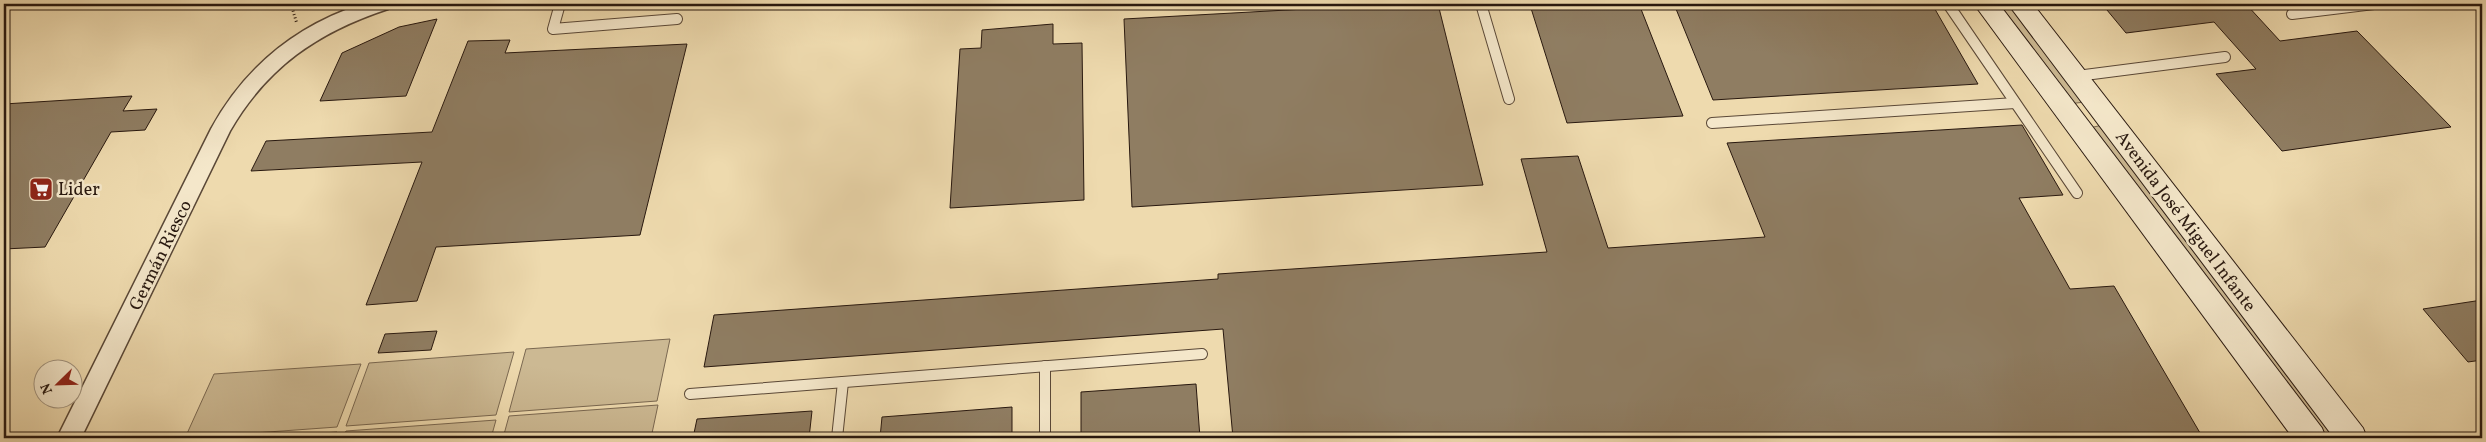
<svg xmlns="http://www.w3.org/2000/svg" width="2486" height="442" font-family="Vollkorn,serif">
<rect width="100%" height="100%" fill="#eedaae"/>
<filter id="stains"><feTurbulence type="fractalNoise" baseFrequency=".004" numOctaves="4"/><feColorMatrix values="0 0 0 0 .2 0 0 0 0 .09 0 0 0 0 .02 0 0 0 .5 -.17"/></filter>
<radialGradient id="worn" r=".72"><stop offset=".6" stop-color="#630" stop-opacity="0"/><stop offset="1" stop-color="#630" stop-opacity=".3"/></radialGradient>
<g fill="#ccb993" stroke="#7a6851">
<path d="M1993,4H2011L2085,102L2068,104Z"/>
<path d="M2103,125L2341,438H2321L2089,128Z"/>
<path d="M670,339L657,401L509,412L526,349Z"/>
<path d="M514,352L496,415L346,426L369,363Z"/>
<path d="M361,364L337,427L185,438L214,374Z"/>
<path d="M658,405L651,438H503L509,416Z"/>
<path d="M496,420L491,438H343L346,431Z"/>
<path d="M337,432L334,438H245Z"/>
</g>
<g fill="#8f7d62" stroke="#28180f">
<path d="M1396,4H1438L1483,185L1132,207L1124,19Z"/>
<path d="M1546,4H1639L1683,116L1567,123L1530,5Z"/>
<path d="M1674,4H1932L1978,84L1713,100Z"/>
<path d="M2102,4H2246L2280,41L2357,31L2451,127L2282,151L2216,74L2256,69L2214,22L2126,33Z"/>
<path d="M437,19L406,96L320,101L342,53L399,27Z"/>
<path d="M1053,24V44L1082,43L1084,200L950,208L960,49L981,48L982,30Z"/>
<path d="M510,40L505,53L687,44L640,235L436,247L417,301L366,305L422,162L251,171L266,141L432,132L468,41Z"/>
<path d="M132,96L123,111L157,109L145,130L111,132L45,247L4,249V104Z"/>
<path d="M2022,125L2063,195L2019,198L2070,289L2114,286L2203,438H1233L1223,329L704,367L714,315L1218,279V274L1547,252L1521,159L1578,156L1608,248L1765,237L1727,143Z"/>
<path d="M2482,300V360L2468,362L2423,309Z"/>
<path d="M437,331L431,350L378,353L385,334Z"/>
<path d="M1196,384L1200,438H1081V392Z"/>
<path d="M1012,407V438H880L882,417Z"/>
<path d="M812,411L809,438H693L697,419Z"/>
</g>
<g fill="none" stroke-linecap="round" stroke-linejoin="round">
<g stroke="#5a4837" stroke-width="12">
<g id="lane">
<path d="M560,4L553,29L677,19"/>
<path d="M1481,4L1509,99"/>
<path d="M1948,4L2077,193"/>
<path d="M2292,14L2374,4"/>
<path d="M2077,76L2225,57"/>
<path d="M1712,123L2015,103"/>
<path d="M1045,366V438"/>
<path d="M690,394L1202,354"/>
<path d="M837,438L843,382"/>
</g>
</g>
<g stroke="#5a4837" stroke-width="3">
<path id="street" d="M362,4H390L388,9C318,32 267,67 230,131L81,438H57L211,129C245,67 295,26 362,4Z"/>
</g>
<g stroke="#28180f" stroke-width="2">
<g id="secondary">
<path d="M1974,4H1999L2322,428L2326,438H2293Z"/>
<path d="M2008,4H2033L2363,428L2367,438H2334Z"/>
</g>
</g>
<path stroke="#28180f" stroke-width="3" stroke-dasharray="1 2.5" stroke-linecap="butt" d="M291,4L297,24"/>
<use href="#lane" stroke="#f4e7ca" stroke-width="10"/>
<use href="#street" fill="#f4e7ca" fill-rule="evenodd"/>
<use href="#secondary" fill="#f4e7ca" fill-rule="evenodd"/>
</g>
<defs>
<g id="supermarket-square" transform="scale(1.25)"><rect x="-9" y="-9" width="18" height="18" rx="4" fill="#8f2418" stroke="#f4e7ca"/><path d="M-6-5.5h2.5l.6 2H6L4.5 2H-2.5L-4.4-4H-6ZM-1.5 3.2a1.3 1.3 0 1 0 .1 0ZM3 3.2a1.3 1.3 0 1 0 .1 0Z" fill="#fff"/></g>
</defs>
<g fill-rule="evenodd">
<use href="#supermarket-square" x="41" y="189"/>
</g>
<g text-anchor="middle" stroke-width="5" stroke-linejoin="round" paint-order="stroke">
<g font-size="18" fill="#28180f" stroke="#f4e7ca" text-anchor="start">
<text x="58" y="195">Lider</text>
</g>
<g font-size="18" fill="#28180f" stroke="#f4e7ca">
<text transform="translate(2186 221) rotate(53)" y="6">Avenida José Miguel Infante</text>
<text transform="translate(160 255) rotate(-64)" y="6">Germán Riesco</text>
</g>
</g>
<rect width="2486" height="442" fill="none" stroke="#eedaae" stroke-width="20"/>
<rect x="5" y="5" width="2476" height="432" fill="none" stroke="#28180f" stroke-width="2.5"/>
<rect x="10" y="10" width="2466" height="422" fill="none" stroke="#28180f"/>
<g transform="translate(58 384) rotate(247)"><circle r="24" fill="#f4e7ca" stroke="#a2947f"/>
<path d="M0-4L9 19L0 12L-9 19Z" fill="#8f2418"/>
<text y="-8" font-size="14" font-weight="bold" text-anchor="middle" fill="#28180f">N</text>
</g>
<rect width="100%" height="100%" filter="url(#stains)"/>
<rect width="100%" height="100%" fill="url(#worn)"/>
</svg>
